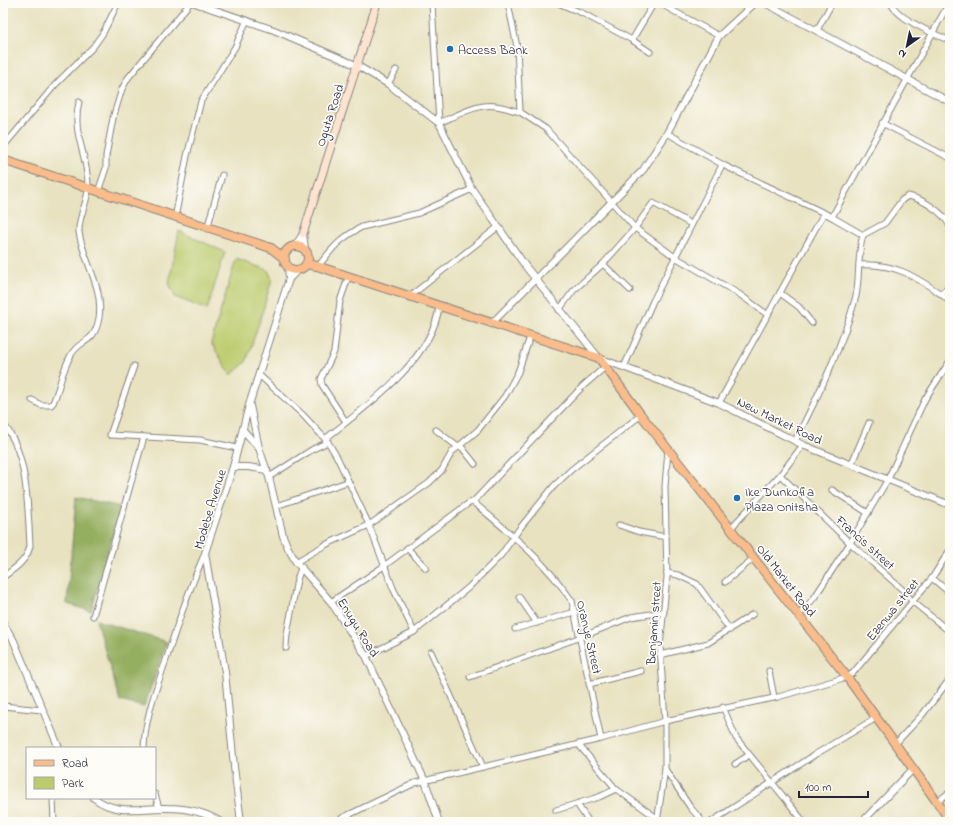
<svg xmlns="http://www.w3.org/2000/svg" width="953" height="825" font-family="'Indie Flower',sans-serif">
<rect width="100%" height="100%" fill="#fdfcf7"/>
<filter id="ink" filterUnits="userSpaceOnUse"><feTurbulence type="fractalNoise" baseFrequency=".025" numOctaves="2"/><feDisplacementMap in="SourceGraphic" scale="8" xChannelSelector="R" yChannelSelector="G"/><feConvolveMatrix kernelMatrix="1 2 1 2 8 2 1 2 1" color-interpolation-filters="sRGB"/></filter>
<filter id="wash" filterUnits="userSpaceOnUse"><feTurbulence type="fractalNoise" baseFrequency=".012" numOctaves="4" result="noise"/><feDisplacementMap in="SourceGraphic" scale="16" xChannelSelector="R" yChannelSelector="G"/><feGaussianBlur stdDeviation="0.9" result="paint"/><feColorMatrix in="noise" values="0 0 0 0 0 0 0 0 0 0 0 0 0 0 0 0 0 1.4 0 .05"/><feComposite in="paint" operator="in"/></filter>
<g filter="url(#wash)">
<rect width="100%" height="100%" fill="#e8e2c0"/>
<g fill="#bccb6d" stroke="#6f7654">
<path d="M179,231L225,252L207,310L175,297L169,283Z"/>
<path d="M236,259L268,270L272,279L260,320L246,362L231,375L211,343Z"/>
</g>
<g fill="#95af60" stroke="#5c684e">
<path d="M76,497L121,507L91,611L67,604Z"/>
<path d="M96,620L167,642L144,707L120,701Z"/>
</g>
</g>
<g filter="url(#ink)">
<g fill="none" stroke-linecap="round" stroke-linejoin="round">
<g stroke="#85827e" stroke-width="7">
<g id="minor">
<path d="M432,3L439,123C456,116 477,103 496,106C504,107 512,110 520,112"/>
<path d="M508,3L517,47L520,112L546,129L635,228L675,257L739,294L768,315"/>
<path d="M558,3L582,13L632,40"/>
<path d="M659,3L719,36"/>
<path d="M891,3C897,19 935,34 950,41"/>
<path d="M817,30L832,3"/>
<path d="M650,52L632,40L654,3"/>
<path d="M388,84L396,70"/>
<path d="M882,123L950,158"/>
<path d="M667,133L725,166L824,213L719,403"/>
<path d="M3,147L55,85L93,47L103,33L118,3"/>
<path d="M98,192L106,168V156L113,118L122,89L128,78L190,3"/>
<path d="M824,213L832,217L949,3"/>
<path d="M175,218L187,156L201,101L235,47L247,20"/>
<path d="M207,229L222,175"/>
<path d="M863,235L885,223L902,200L908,196C923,199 945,213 950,227"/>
<path d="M320,264C334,246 342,237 362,227L419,213L472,189"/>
<path d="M603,264L630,290"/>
<path d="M859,265C894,263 913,275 941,294"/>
<path d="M950,286L941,294L950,302"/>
<path d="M780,293L799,307L812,323"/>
<path d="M409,297L498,227"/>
<path d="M559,310L574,290L603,264L635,228L653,203L691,224"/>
<path d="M134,366L110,435L200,440L237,448"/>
<path d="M624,367L653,301L722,165"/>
<path d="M259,375L302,414L328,442L337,457L369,525L393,588L414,632"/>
<path d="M32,400L41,405H51L53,403C60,387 62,370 71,355C80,338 94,346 99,318C104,287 83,261 79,232C78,216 88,203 88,188C89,156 71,135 79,102"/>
<path d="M346,422L322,385L321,379L334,352L340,301L348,278"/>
<path d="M3,424C28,451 28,511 30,546C27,561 14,569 3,577"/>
<path d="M436,430L458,447"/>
<path d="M325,439C364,408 432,361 439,307"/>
<path d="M795,441C818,396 843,345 856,296C860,276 857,255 863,235L832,217"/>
<path d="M460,445L475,464"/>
<path d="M803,445L780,475L850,543L904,591L912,601L950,632"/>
<path d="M851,465L869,423"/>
<path d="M269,477L313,449L328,442"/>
<path d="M832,490L868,513"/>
<path d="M473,502L583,386L605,367"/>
<path d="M276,506L347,482"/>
<path d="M619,525L639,532L666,537"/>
<path d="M731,528L780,475"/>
<path d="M407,548L426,568"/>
<path d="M296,562L325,545L369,525L429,483L442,470L452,452L478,430L505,396L518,372L530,337"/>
<path d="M667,573L678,575L697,584L730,630"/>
<path d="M932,578L950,593"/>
<path d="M725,582L754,558"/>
<path d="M519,597L537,623"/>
<path d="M331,602L384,566L469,503L473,502C509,532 546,562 572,601L601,739"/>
<path d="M799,615L814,598L850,543L888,479L925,399L950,361"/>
<path d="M93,616L144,437"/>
<path d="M515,629L575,612"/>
<path d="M286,648C286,631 291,617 293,601C296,588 295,580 302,567"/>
<path d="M431,652L483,767"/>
<path d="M660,655L708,643L753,614"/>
<path d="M366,656L414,632L468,588L501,555L520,528L554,486L572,469L641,415"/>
<path d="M769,671L774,697"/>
<path d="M470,677L581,637L631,617L664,612"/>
<path d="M589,684L641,671"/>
<path d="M3,706L42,710"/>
<path d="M723,707L736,738L804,822"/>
<path d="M578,744L616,789L657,818"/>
<path d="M895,744L923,714L950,679"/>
<path d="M144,748C145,716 157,687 167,657C178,622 190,587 205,553"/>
<path d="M735,764L749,755"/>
<path d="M665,769L690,807L703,822"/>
<path d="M155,794L159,808"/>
<path d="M53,798L54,822"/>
<path d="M937,802L950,792"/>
<path d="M577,804L589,822"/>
<path d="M556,810L599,797L616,789"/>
<path d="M944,813L945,822"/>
<path d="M339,822L342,818L415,783L601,739L665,721L778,697L847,677L853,673L932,578L950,550"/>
<path d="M657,822L665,769V721L660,646L667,577L665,486L668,450"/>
<path d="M711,822L816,754L876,718"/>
</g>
</g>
<g stroke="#85827e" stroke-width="8">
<g id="tertiary">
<path d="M195,3L274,30L358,66L388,84L439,123L472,189L526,267L599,358L719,403L803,445L950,505"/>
<path d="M765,3L950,102"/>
<path d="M303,234L305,249"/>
<path d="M295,246L303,234"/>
<path d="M289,279L299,269"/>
<path d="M491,324L643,170L667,133L719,36L755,3"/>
<path d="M250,406L259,448L269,477L283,536L288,548L296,562L331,602L366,656L425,781L439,822"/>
<path d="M243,430L258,447"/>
<path d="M233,467H248L267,470"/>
<path d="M3,623L13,639L59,748"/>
<path d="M94,798C118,816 140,807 168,808C186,808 206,813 221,822"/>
<path d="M241,822L234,767L225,672L205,553L233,467L249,405L289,279L288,265"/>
<path d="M862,822L913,769"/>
</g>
</g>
<g stroke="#85827e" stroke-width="9">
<path id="secondary" d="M303,234L377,3"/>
</g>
<g stroke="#85827e" stroke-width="10">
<g id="primary">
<path d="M3,160L271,248L285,259"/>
<circle cx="296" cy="258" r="12"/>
<path d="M306,264L317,266L599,358L641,415L844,673L950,820"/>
</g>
</g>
<use href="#minor" stroke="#fff" stroke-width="5"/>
<use href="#tertiary" stroke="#fff" stroke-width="6"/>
<use href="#secondary" stroke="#fde4d0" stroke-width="7"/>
<use href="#primary" stroke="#f9bc8a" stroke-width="8"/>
</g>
</g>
<g fill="#1f6fb2" stroke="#fdfcf7" stroke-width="1.5">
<circle cx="450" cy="49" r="4"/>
<circle cx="737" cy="498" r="4"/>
</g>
<g text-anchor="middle" stroke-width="3.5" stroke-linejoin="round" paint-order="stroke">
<g font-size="13" fill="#22223b" stroke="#fdfcf7" text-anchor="start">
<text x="458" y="54">Access Bank</text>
<text x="745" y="496">Ike Dunkofia<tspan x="745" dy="15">Plaza Onitsha</tspan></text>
</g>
<g font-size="13" fill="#22223b" stroke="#fdfcf7">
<text transform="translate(329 115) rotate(-72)" y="5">Oguta Road</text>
<text transform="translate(780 420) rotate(26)" y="5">New Market Road</text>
<text transform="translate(209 509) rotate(-73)" y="5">Modebe Avenue</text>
<text transform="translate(866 542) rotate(42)" y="5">Francis street</text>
<text transform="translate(787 580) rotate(52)" y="5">Old Market Road</text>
<text transform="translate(892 609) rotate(-51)" y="5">Ezenwa street</text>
<text transform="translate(653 623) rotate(-86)" y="5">Benjamin street</text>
<text transform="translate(359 627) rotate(58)" y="5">Enugu Road</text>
<text transform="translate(590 637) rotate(77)" y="5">Oranye Street</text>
</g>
</g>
<rect width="953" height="825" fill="none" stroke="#fdfcf7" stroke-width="16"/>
<rect x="26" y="747" width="130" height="52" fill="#fdfcf7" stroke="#a5a5ac"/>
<rect x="34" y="760" width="20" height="6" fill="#f9bc8a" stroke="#a5a5ac"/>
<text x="62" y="767" font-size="12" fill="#22223b">Road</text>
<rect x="34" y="777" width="20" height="12" fill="#bccb6d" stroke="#a5a5ac"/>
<text x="62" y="787" font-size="12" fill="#22223b">Park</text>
<g transform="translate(907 46) rotate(213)" stroke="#fdfcf7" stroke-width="3" paint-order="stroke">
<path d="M0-3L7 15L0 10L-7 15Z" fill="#22223b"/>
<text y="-6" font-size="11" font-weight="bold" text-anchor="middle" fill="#22223b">N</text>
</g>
<path d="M799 791v6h69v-6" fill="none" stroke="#22223b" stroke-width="2"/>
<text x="805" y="791" font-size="12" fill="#22223b" stroke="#fdfcf7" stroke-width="3" paint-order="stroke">100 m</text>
</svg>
